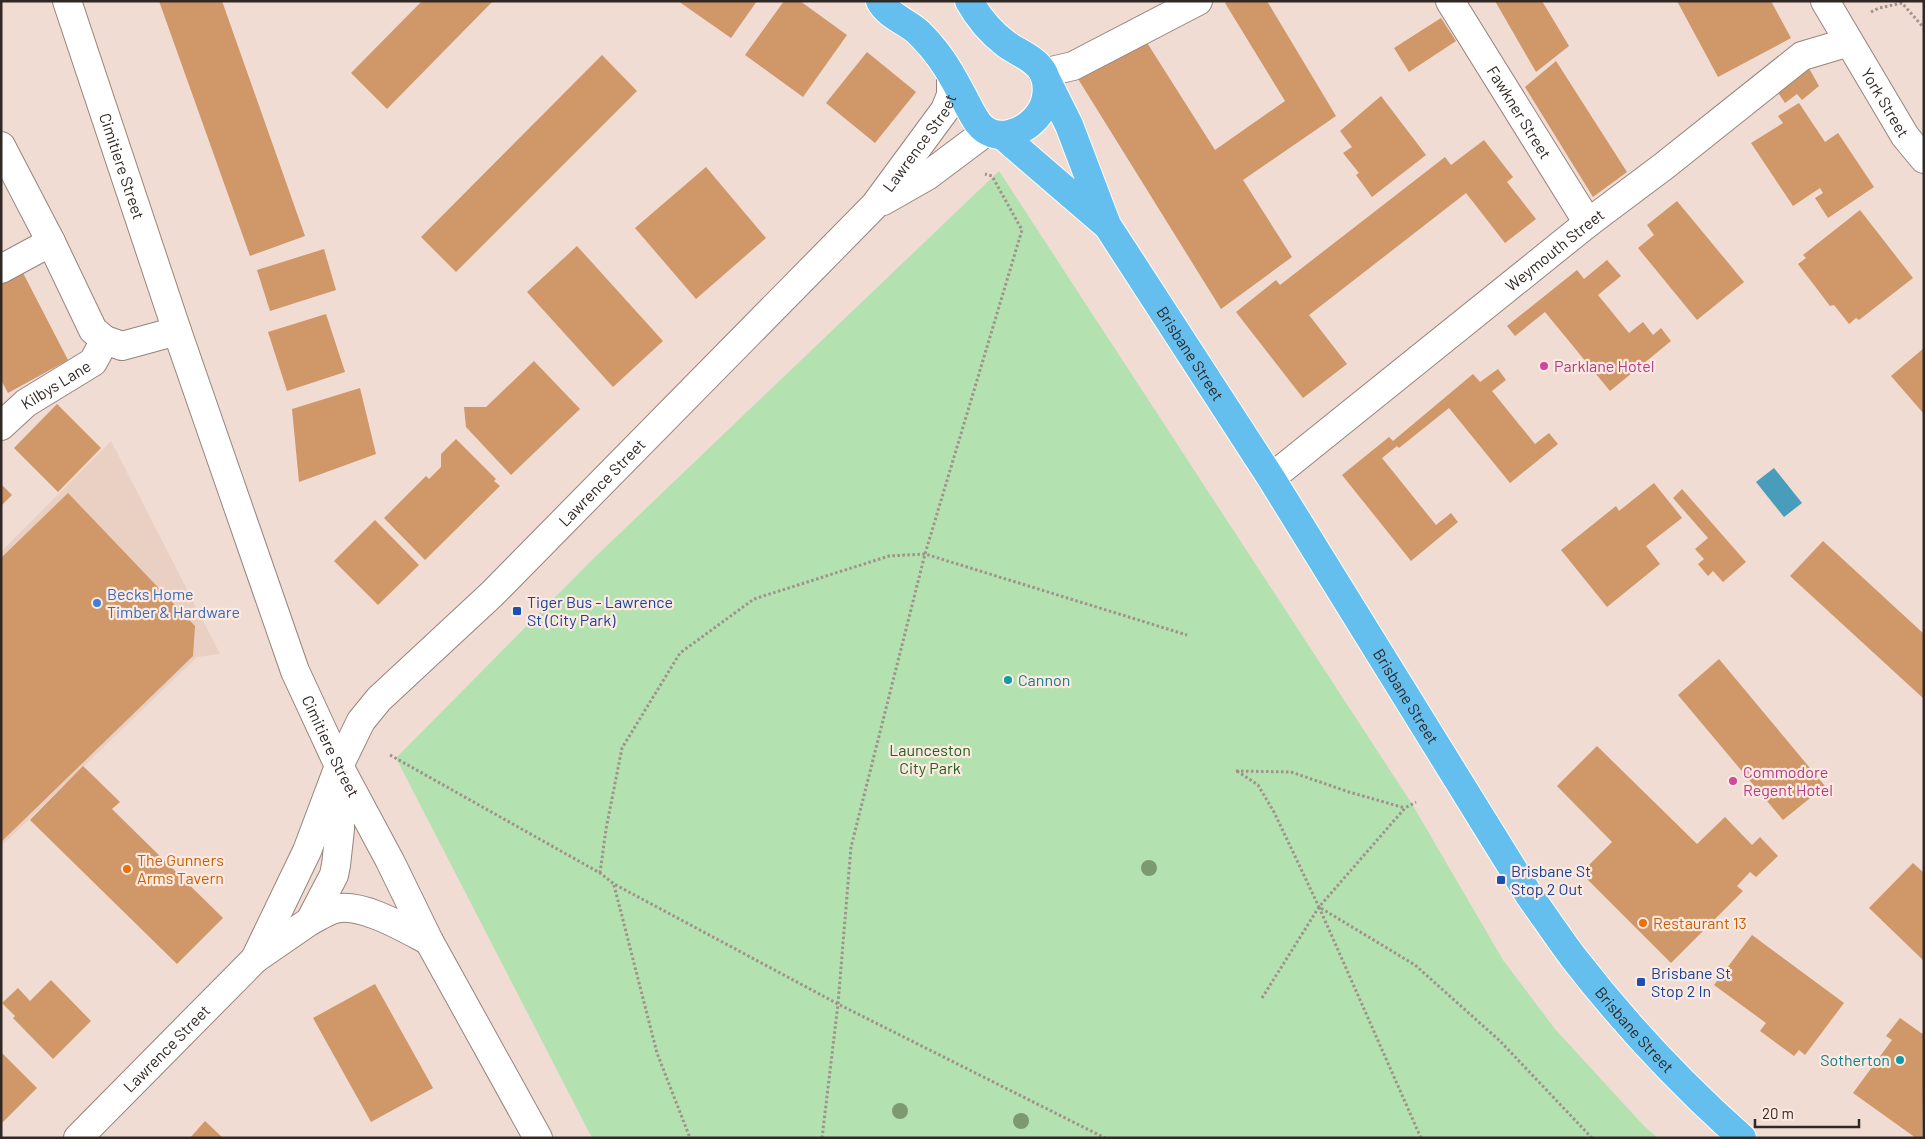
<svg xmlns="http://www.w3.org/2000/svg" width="1925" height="1139" font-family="Barlow,sans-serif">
<rect width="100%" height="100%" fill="#f0dcd3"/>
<path fill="#eacfc3" d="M111,441L220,654L197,657L1,846V552Z"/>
<path fill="#b3e2b0" d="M999,171L1412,804L1503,960L1555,1029L1644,1126L1658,1138H592L396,758L593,559Z"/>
<path fill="#479dba" d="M1774,468L1802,503L1784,517L1756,482Z"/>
<g fill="#d09768">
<path d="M159,1H222L305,236L250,256Z"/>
<path d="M422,1H493L387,109L351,73Z"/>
<path d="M678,1H757L731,38Z"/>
<path d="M784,1H800L847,35L803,97L745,55Z"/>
<path d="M1228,1H1267L1336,116L1243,180L1292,257L1221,309L1075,74L1144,38L1215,150L1285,101L1225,3Z"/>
<path d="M1495,1H1542L1569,46L1536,72Z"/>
<path d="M1677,1H1771L1791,38L1718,77Z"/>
<path d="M1441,18L1456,41L1409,72L1394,48Z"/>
<path d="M867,52L916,92L875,143L826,103Z"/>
<path d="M602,55L637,91L456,272L421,237Z"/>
<path d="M1556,61L1627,172L1593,197L1525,87Z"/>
<path d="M1806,63L1819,86L1802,100L1797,94L1785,103L1775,88Z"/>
<path d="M1381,96L1426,155L1372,197L1356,175L1359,173L1343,153L1352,147L1340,131Z"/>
<path d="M1799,103L1825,142L1838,133L1874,187L1828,218L1815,198L1823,193L1820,188L1793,206L1751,143L1783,123L1778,116Z"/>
<path d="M1484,140L1513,177L1507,182L1536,219L1505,243L1466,193L1309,315L1347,364L1303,398L1236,312L1276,280L1280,285L1445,157L1451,165Z"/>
<path d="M706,167L766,238L696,299L635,228Z"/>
<path d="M1677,201L1744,282L1697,320L1638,248L1654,235L1647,225Z"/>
<path d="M1860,210L1913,278L1859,320L1856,318L1849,324L1834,305L1830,306L1798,264L1806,258L1803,255Z"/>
<path d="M577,246L663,341L613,387L527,292Z"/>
<path d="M324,249L336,290L270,311L257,270Z"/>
<path d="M1607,260L1621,276L1598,295L1629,333L1643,322L1653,335L1661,328L1671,341L1610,391L1545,312L1515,336L1507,326L1577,270L1584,279Z"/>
<path d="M22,271L68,360L8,393L1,380V282Z"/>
<path d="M326,314L345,372L287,391L268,332Z"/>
<path d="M1924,348V414L1891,376Z"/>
<path d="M534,361L580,409L511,475L466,427L464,407H486Z"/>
<path d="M1498,369L1506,380L1492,391L1535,444L1549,433L1558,444L1510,483L1449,408L1399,448L1397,446L1382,458L1436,525L1451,513L1458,522L1411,561L1342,475L1389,437L1393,441L1473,374L1480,382Z"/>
<path d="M360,388L376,454L299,482L292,409Z"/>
<path d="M57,404L101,448L58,492L14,448Z"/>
<path d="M456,439L496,479L494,481L500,486L425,560L384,518L426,476L429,479L441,467V454Z"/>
<path d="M1654,483L1682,518L1646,546L1660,564L1607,607L1561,550L1616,506L1619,511Z"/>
<path d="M1,484L12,495L1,506Z"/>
<path d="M1682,489L1746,562L1723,582L1713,571L1708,576L1698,564L1704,559L1695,549L1708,538L1673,498Z"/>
<path d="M68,493L195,626L193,656L1,842V558Z"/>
<path d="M375,520L419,565L378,605L334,561Z"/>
<path d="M1823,541L1924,634V699L1790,576Z"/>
<path d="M1719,659L1825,786L1783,820L1678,695Z"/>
<path d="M1597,746L1697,844L1725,817L1752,845L1760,837L1778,856L1756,877L1750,872L1737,886L1743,891L1671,963L1581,873L1612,842L1557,786Z"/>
<path d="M83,766L120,802L112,809L223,918L177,964L30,820Z"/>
<path d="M1913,863L1924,873V961L1869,908Z"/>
<path d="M1752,935L1844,1003L1805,1055L1799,1050L1794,1056L1760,1031L1766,1023L1714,985Z"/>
<path d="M51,980L91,1021L53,1059L13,1018L15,1016L2,1003L18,988L30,1001Z"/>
<path d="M375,984L433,1088L371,1122L313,1018Z"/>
<path d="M1900,1018L1924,1035L1922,1138H1916L1853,1093L1892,1040L1886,1036Z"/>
<path d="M1,1052L37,1088L1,1124Z"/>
<path d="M205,1121L223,1138H190Z"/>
</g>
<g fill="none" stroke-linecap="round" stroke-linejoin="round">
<g stroke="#96847c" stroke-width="30">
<g id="minor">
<path id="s1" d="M67,1L177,331L295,671L339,766L390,861L429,941L538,1138"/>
<path id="s2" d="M1450,1L1588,223"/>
<path id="s3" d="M1825,1L1905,136L1924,159"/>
<path d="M1043,73L1073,66L1198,1"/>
<path d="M1,146L51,242L93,330L105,340L122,346L177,331"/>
<path d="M883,201L927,176L987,131"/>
<path d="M1,269L51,242"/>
<path id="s4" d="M1,426L26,403L93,362L105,340"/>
<path id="s5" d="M1271,478L1588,223L1664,166L1802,56L1849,42"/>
<path d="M310,921C318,917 327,911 335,909C361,902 406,929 429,941"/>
<path id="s6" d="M255,959L307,851L339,766L361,721L379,699L492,594L875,205L945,110L951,95V75"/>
<path id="s7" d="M78,1138L255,959L310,921L334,875L336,865L340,829V782"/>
</g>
</g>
<g stroke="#fff" stroke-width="30">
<g id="highway">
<path d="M880,1C888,16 906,21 918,32C922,36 927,41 931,46C945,62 955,81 965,100C969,108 973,116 978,123C995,145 1025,133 1039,114C1047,103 1049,87 1044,74C1037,59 1018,53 1006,44C990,32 979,19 969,1"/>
<path id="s8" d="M1044,75L1069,125L1107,225L1271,478L1529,895C1544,916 1558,937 1573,957C1624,1023 1680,1083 1742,1138"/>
<path d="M1003,136L1104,223"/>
</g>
</g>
<g stroke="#a0918b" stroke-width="3" stroke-dasharray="2.5 2.5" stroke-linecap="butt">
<path d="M1871,12L1879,8L1902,3L1924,28"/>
<path d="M390,755L600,873L614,884L838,1004L1105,1138"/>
<path d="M1236,771L1291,772L1349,792L1405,808"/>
<path d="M1237,771L1258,785L1274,812L1319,907"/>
<path d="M600,873L606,829L622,748L680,653L754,599L889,556L925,554L1187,635"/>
<path d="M614,885L657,1053L690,1138"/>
<path d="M1262,998L1319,907L1405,808L1416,802"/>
<path d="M822,1138L838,1004L851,847L925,554L1022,230L992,176L985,174"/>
<path d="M1421,1138L1319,907L1415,965L1500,1041L1592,1138"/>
</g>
<use href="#minor" stroke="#fff" stroke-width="28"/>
<use href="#highway" stroke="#64bfef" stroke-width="28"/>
</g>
<g fill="#7c996f">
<circle cx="1149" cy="868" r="8"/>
<circle cx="900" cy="1111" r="8"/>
<circle cx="1021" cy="1121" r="8"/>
</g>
<g fill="#d1479c" stroke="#fde9e0" stroke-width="2">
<circle cx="1544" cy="366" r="5"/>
<circle cx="1733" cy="781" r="5"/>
</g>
<circle fill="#3f7fe0" stroke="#fde9e0" stroke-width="2" cx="97" cy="603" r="5"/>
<g fill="#1a4fb4" stroke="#fde9e0" stroke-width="2">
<rect x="512" y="606" width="10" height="10" rx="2.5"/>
<rect x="1496" y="875" width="10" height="10" rx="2.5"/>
<rect x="1636" y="977" width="10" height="10" rx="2.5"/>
</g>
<g fill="#0f9aa8" stroke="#fde9e0" stroke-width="2">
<circle cx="1008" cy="680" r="5"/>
<circle cx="1900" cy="1060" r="5"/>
</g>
<g fill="#e8710a" stroke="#fde9e0" stroke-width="2">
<circle cx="127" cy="869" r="5"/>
<circle cx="1643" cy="923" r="5"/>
</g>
<g text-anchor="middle" stroke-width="4.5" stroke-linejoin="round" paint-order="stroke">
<g font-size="16" fill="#302825" stroke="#fde9e0">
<text dy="6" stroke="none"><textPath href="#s3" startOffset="118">York Street</textPath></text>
<text dy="6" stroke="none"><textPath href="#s2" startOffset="131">Fawkner Street</textPath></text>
<text dy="6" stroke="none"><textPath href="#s6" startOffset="1066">Lawrence Street</textPath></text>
<text dy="6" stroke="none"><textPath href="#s1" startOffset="174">Cimitiere Street</textPath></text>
<text dy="6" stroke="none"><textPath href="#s5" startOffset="364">Weymouth Street</textPath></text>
<text dy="6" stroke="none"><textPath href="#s8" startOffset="316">Brisbane Street</textPath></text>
<text dy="6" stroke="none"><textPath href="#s4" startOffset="69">Kilbys Lane</textPath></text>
<text dy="6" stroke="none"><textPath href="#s6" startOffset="600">Lawrence Street</textPath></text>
<text dy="6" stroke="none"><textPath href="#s8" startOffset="721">Brisbane Street</textPath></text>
<text dy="6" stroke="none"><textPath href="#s1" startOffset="791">Cimitiere Street</textPath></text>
<text dy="6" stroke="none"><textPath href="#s8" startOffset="1126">Brisbane Street</textPath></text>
<text dy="6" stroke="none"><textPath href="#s7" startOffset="126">Lawrence Street</textPath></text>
</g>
<g font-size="16" fill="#b23c85" stroke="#fde9e0" text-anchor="start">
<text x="1554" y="372">Parklane Hotel</text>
<text x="1743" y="778">Commodore<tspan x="1743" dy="18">Regent Hotel</tspan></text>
</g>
<g font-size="16" fill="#366cbe" stroke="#fde9e0" text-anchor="start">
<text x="107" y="600">Becks Home<tspan x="107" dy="18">Timber &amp; Hardware</tspan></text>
</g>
<g font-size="16" fill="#164399" stroke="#fde9e0" text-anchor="start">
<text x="527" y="608">Tiger Bus - Lawrence<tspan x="527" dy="18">St (City Park)</tspan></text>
<text x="1511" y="877">Brisbane St<tspan x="1511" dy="18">Stop 2 Out</tspan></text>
<text x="1651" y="979">Brisbane St<tspan x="1651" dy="18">Stop 2 In</tspan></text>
</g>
<g font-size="16" fill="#0d838f" stroke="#fde9e0" text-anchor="start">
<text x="1018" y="686">Cannon</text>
<text x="1890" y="1066" text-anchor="end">Sotherton</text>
</g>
<g font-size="16" fill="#1d631e" stroke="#fde9e0">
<text x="930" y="756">Launceston<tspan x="930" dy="18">City Park</tspan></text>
</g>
<g font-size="16" fill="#c56008" stroke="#fde9e0" text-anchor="start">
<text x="137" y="866">The Gunners<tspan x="137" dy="18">Arms Tavern</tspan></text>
<text x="1653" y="929">Restaurant 13</text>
</g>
</g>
<rect width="1925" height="1139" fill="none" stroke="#302825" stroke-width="5"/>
<path d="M1755 1119v8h104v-8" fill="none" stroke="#302825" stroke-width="2.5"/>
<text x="1762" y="1119" font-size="15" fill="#302825" stroke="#fde9e0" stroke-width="4" paint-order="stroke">20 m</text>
</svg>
